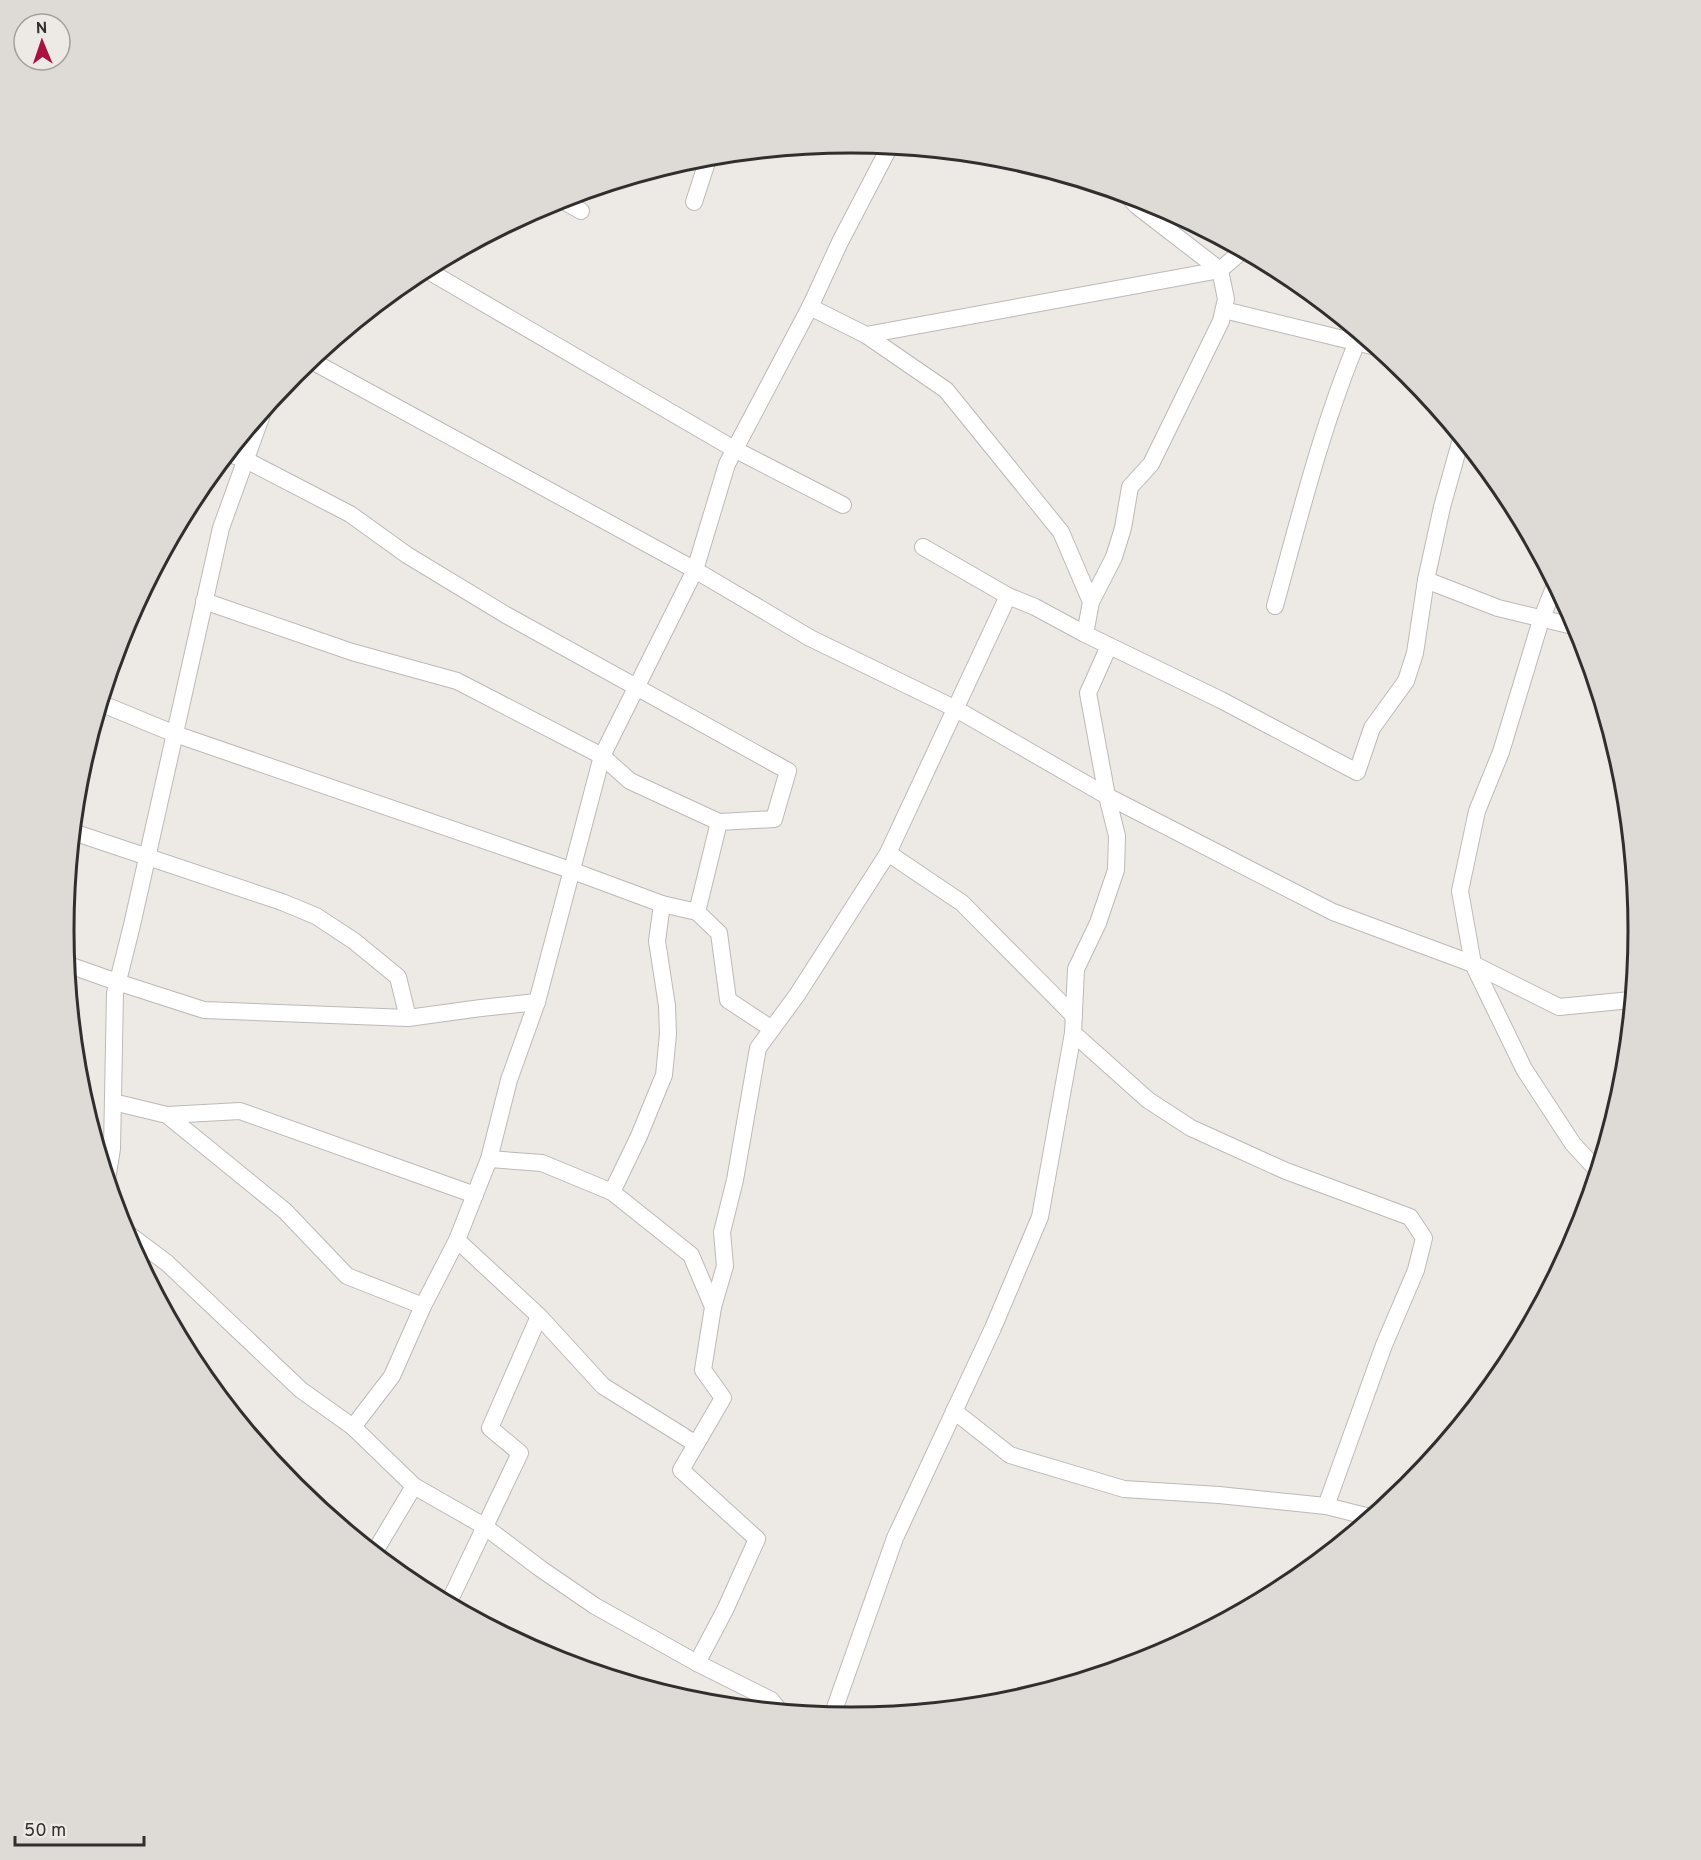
<svg xmlns="http://www.w3.org/2000/svg" width="1701" height="1860" font-family="Overpass,sans-serif">
<rect width="100%" height="100%" fill="#edeae6"/>
<g fill="none" stroke-linecap="round" stroke-linejoin="round">
<g stroke="#bdb9b6" stroke-width="18">
<g id="street">
<path d="M560,199L581,211"/>
<path d="M694,202L709,156"/>
<path d="M425,269L734,449L843,505"/>
<path d="M810,307L866,335L1220,270L1242,251"/>
<path d="M1224,310L1376,347"/>
<path d="M866,335L946,390L1061,532L1091,602L1085,634"/>
<path d="M310,360L695,570L810,638L956,709L1107,796L1333,912L1473,964L1524,1069L1573,1144L1597,1170"/>
<path d="M228,453L246,460L350,514L407,555L506,615L788,771L774,819L719,822"/>
<path d="M923,547L1008,596L1035,607L1085,634L1221,700L1357,772L1372,728L1406,681L1415,653L1426,580L1442,507L1461,439"/>
<path d="M1426,580L1498,608L1577,627"/>
<path d="M1555,585L1541,620L1501,752L1477,811L1460,891L1473,964L1559,1007L1631,1000"/>
<path d="M1091,602L1114,557L1123,528L1130,487L1151,464L1221,321L1226,299L1220,270L1137,206L1127,195"/>
<path d="M1275,606C1300,515 1323,422 1360,335"/>
<path d="M1109,646L1088,693L1107,796L1117,836L1116,870L1098,923L1076,969L1073,1033L1148,1100L1191,1128L1286,1171L1410,1217L1424,1238L1416,1270L1384,1345L1326,1506"/>
<path d="M100,703L175,734L573,871L662,904L697,912L719,822L630,781L602,756L457,681L352,652L204,601"/>
<path d="M73,832L282,902L316,916L354,941L398,977L408,1018"/>
<path d="M888,853L962,903L1074,1016"/>
<path d="M697,912L719,933L728,1000L772,1029"/>
<path d="M66,964L117,982L204,1010L408,1018L481,1008L537,1002"/>
<path d="M113,1102L167,1115L240,1111L475,1195"/>
<path d="M167,1115L285,1211L347,1276L423,1306"/>
<path d="M489,1159L542,1163L612,1192L639,1136L664,1075L668,1034L667,1006L657,941L662,904"/>
<path d="M107,1179L112,1149L115,993L132,925L221,528L264,409"/>
<path d="M612,1192L691,1255L713,1307L703,1370L723,1398L681,1470L757,1539L725,1610L697,1663"/>
<path d="M123,1230L167,1263L301,1390L353,1427L414,1486L484,1526L541,1569L595,1606L697,1663L771,1700L779,1710"/>
<path d="M457,1240L539,1316L603,1386L696,1444"/>
<path d="M713,1307L725,1266L722,1232L735,1180L758,1048L797,995L888,853L1008,596"/>
<path d="M954,1411L1010,1455L1124,1489L1219,1495L1326,1506L1370,1517"/>
<path d="M353,1427L392,1376L423,1306L457,1240L489,1159L509,1080L537,1002L602,756L695,570L727,464L810,307L840,242L890,146"/>
<path d="M374,1553L414,1486"/>
<path d="M448,1604L520,1453L490,1428L539,1316"/>
<path d="M832,1716L895,1538L993,1328L1040,1217L1073,1033"/>
</g>
</g>
<use href="#street" stroke="#fff" stroke-width="16"/>
</g>
<path d="M0 0H1701V1860H0ZM74 930a777 777 0 1 1 1554 0a777 777 0 1 1-1554 0Z" fill="#dedbd7" fill-rule="evenodd"/>
<path fill="none" stroke="#312f2e" stroke-width="3" d="M74 930a777 777 0 1 1 1554 0a777 777 0 1 1-1554 0Z"/>
<g transform="translate(42 42) rotate(358)"><circle r="28" fill="#edeae6" stroke="#a29f9c" stroke-width="1.5"/>
<path d="M0-4.5L10 22L0 15L-10 22Z" fill="#a81140"/>
<text y="-9" font-size="16" font-weight="bold" text-anchor="middle" fill="#312f2e">N</text>
</g>
<path d="M15 1836v9h129v-9" fill="none" stroke="#312f2e" stroke-width="3"/>
<text x="24" y="1836" font-size="18" fill="#312f2e" stroke="#edeae6" stroke-width="4.5" paint-order="stroke">50 m</text>
</svg>
